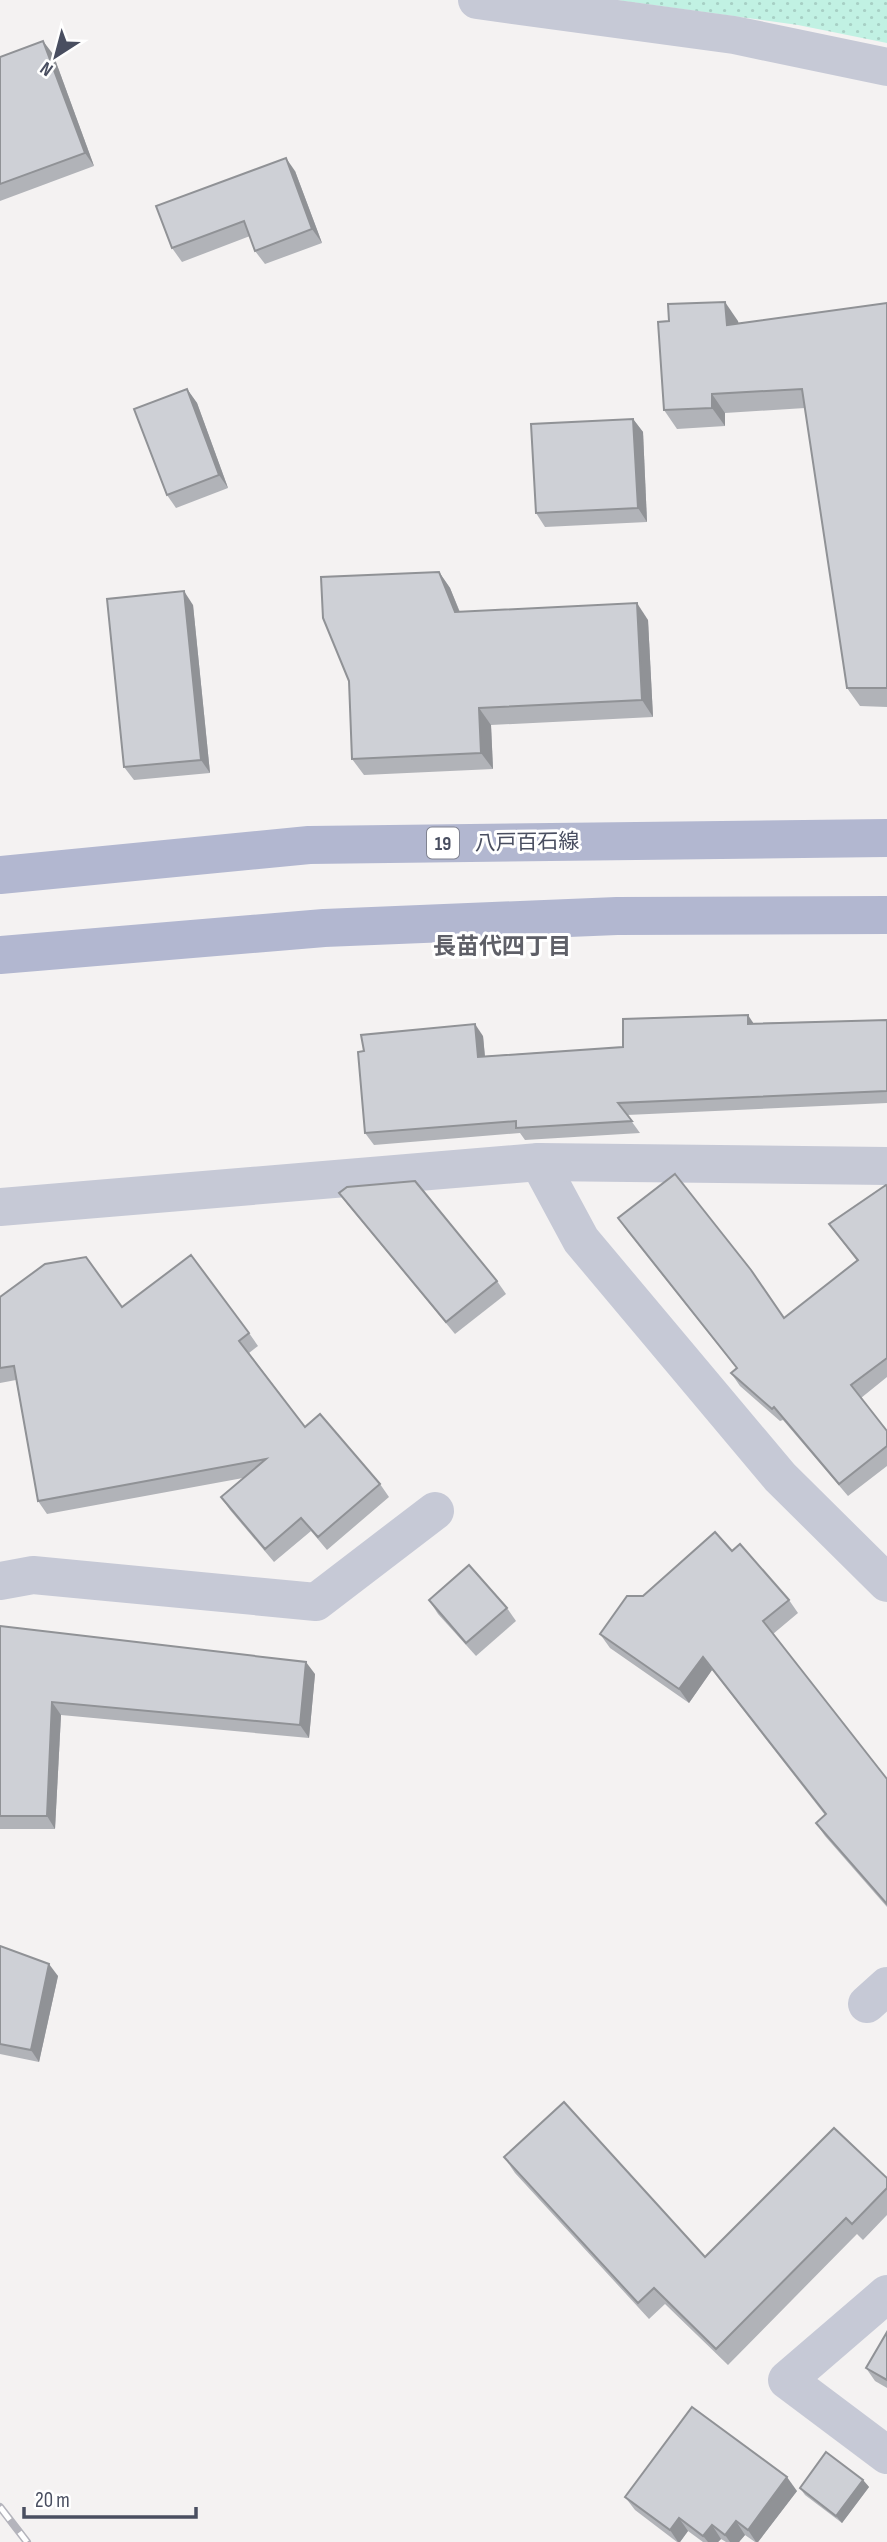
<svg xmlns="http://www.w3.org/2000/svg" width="887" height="2542" font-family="'Sofia Sans Condensed','Noto Sans JP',sans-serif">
<defs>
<pattern id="grass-dots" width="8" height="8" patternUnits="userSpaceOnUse" patternTransform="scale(1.75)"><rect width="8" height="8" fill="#c1f1e3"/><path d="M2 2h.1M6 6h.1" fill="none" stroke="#a7d0c5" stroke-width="1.8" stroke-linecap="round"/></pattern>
</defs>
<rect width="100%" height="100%" fill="#f4f2f2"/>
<path fill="url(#grass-dots)" d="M616,0H887V43L798,25Z"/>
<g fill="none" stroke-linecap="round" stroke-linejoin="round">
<g stroke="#c6c9d6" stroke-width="38">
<path d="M477,0L734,35L887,67"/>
<path d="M539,1162L581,1240L780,1477L887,1583"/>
<path d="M0,1207L539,1162L887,1166"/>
<path d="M0,1581L33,1575L316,1602L435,1511"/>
<path d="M867,2004L887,1986"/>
<path d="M887,2294L787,2380L887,2455"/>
</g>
<g stroke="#b2b7d0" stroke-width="38">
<path d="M0,875L309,845L887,838"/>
<path d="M0,955L324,928L617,916L887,915"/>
</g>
<g stroke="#b4b4bc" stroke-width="8">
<path id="rail" d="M0,2507L27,2542"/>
</g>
<use href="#rail" stroke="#fff" stroke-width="5" stroke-dasharray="16" stroke-linecap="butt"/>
</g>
<g fill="#b1b3b8">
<path d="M53,54L94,166L0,201V57Z"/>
<path d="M295,171L322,243L265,264L255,251L250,236L182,262L172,248Z"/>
<path d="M887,303V707L860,706L847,688L805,408L725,413V426L677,429L664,410L738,321L739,324Z"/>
<path d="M187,389L197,403L228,488L176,508L167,495Z"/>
<path d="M633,419L643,432L647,522L545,527L536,513Z"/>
<path d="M439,572L450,588L460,612L648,620L653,717L491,725L493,769L364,775L352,759L349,681Z"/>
<path d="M193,605L210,773L134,780L124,767Z"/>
<path d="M887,1020V1103L627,1115L640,1133L525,1140L520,1133L374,1145L365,1133L483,1036L485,1056L623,1047L754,1023Z"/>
<path d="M887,1186V1377L861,1398L887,1431V1466L848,1496L783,1420L780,1421L740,1386L731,1373L737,1369L627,1231L618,1218L784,1318L857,1261L829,1224Z"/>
<path d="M339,1193L497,1281L506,1294L455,1334L348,1205Z"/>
<path d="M0,1297L122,1307L249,1333L258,1346L249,1353L305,1427L380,1484L389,1497L327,1550L311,1531L274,1562L230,1510L221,1497L243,1478L47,1514L38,1501L16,1380L0,1383Z"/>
<path d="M732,1551L789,1600L798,1613L773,1634L887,1779V1907L825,1836L816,1823L825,1815L712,1670L689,1703L610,1648L600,1634L643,1596Z"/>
<path d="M429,1600L507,1608L516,1621L476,1656L438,1614Z"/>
<path d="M0,1626L315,1674L309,1738L61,1715L55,1829H0Z"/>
<path d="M0,1946L58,1976L39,2062L0,2054Z"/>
<path d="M504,2157L705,2257L887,2178V2215L863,2240L857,2234L728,2365L665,2304L649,2319L515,2173Z"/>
<path d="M887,2332V2388L875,2381L866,2368Z"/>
<path d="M863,2480L869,2487L842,2523L805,2495L800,2488Z"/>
<path d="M797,2491L758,2542H755L745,2535L739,2542H726L721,2539L718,2542H703L688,2531L680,2542H677L635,2510L625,2497Z"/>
</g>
<g fill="#909296">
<path d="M43,41L53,54L94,166L85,153Z"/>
<path d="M286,158L295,171L322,243L312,229Z"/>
<path d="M725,302L738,321L740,344L727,325Z"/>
<path d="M187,389L197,403L228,488L219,475Z"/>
<path d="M712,394L725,413V426L712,408Z"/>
<path d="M633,419L643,432L647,522L638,508Z"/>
<path d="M439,572L450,588L466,628L455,612Z"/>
<path d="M184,591L193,605L210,773L201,760Z"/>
<path d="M637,603L648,620L653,717L642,700Z"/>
<path d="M479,708L491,725L493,769L481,753Z"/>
<path d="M748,1015L756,1027L748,1024Z"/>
<path d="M475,1024L483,1036L486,1069L478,1057Z"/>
<path d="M703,1657L712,1670L689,1703L679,1689Z"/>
<path d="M306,1662L315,1674L309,1738L300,1725Z"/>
<path d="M52,1702L61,1715L55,1829L47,1816Z"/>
<path d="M49,1964L58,1976L39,2062L31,2050Z"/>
<path d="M787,2477L797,2491L758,2542H756L748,2530Z"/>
<path d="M863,2480L869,2487L842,2523L836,2516Z"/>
<path d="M679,2518L688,2531L680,2542H678L670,2530Z"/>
<path d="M736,2521L745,2535L739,2542H730L725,2535Z"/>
<path d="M712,2525L721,2539L718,2542H708L703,2536Z"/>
</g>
<g fill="#ced0d6" stroke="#909296" stroke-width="2">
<path d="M43,41L85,153L0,184V57Z"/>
<path d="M286,158L312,229L255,251L244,221L172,248L156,206Z"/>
<path d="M725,302L727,325L887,303V688H847L802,389L712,394V408L664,410L658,322L669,321L668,304Z"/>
<path d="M187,389L219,475L167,495L134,409Z"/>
<path d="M633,419L638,508L536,513L531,424Z"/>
<path d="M439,572L455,612L637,603L642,700L479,708L481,753L352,759L349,681L323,618L321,577Z"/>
<path d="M184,591L201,760L124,767L107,599Z"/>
<path d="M748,1015V1024L887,1020V1091L618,1103L632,1121L516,1128V1121L365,1133L358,1052L364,1051L361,1035L475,1024L478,1057L623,1047V1019Z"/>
<path d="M675,1174L751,1270L784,1318L858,1260L829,1224L886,1185L887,1186V1358L851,1385L887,1431V1446L839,1484L774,1407L772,1409L731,1373L737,1368L618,1218Z"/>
<path d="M415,1181L497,1281L446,1322L339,1193L347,1187Z"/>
<path d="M191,1255L249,1333L239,1341L305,1427L320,1414L380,1484L318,1537L301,1518L265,1549L221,1497L266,1459L38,1501L14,1366L0,1368V1297L45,1264L86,1257L122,1307Z"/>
<path d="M715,1532L732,1551L740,1544L789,1600L763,1621L887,1779V1904L816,1823L826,1814L703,1657L679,1689L600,1634L627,1596H643Z"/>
<path d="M469,1565L507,1608L466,1643L429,1600Z"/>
<path d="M0,1626L306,1662L300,1725L52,1702L47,1816H0Z"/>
<path d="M0,1946L49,1964L31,2050L0,2044Z"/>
<path d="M564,2102L705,2257L834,2128L887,2178V2188L852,2224L846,2218L716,2349L654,2288L638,2303L504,2157Z"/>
<path d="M887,2332V2380L866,2368Z"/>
<path d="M692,2407L787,2477L748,2530L736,2521L725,2535L712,2525L703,2536L679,2518L670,2530L625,2497Z"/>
<path d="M826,2452L863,2480L836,2516L800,2488Z"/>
</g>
<g text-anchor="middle" stroke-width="6" stroke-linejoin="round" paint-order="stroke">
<rect fill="#fff" stroke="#808390" stroke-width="2" x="427" y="827.5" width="32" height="31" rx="5"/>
<g font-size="19" font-weight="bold" fill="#494e60">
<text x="443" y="850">19</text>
</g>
<g font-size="21" fill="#494e60" stroke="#fff">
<text transform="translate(527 842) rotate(-1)" y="7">八戸百石線</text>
</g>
<g font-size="23" font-weight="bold" fill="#5e5f67" stroke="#fff">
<text x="502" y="954">長苗代四丁目</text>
</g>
</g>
<g transform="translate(56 56) rotate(216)" stroke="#ffffff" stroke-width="5" paint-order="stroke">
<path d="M0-5L12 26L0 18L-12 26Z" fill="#494e60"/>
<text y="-10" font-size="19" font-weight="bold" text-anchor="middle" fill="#494e60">N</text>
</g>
<path d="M24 2507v10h172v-10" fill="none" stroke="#494e60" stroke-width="3.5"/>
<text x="35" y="2507" font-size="21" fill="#494e60" stroke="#ffffff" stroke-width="5" paint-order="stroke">20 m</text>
</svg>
